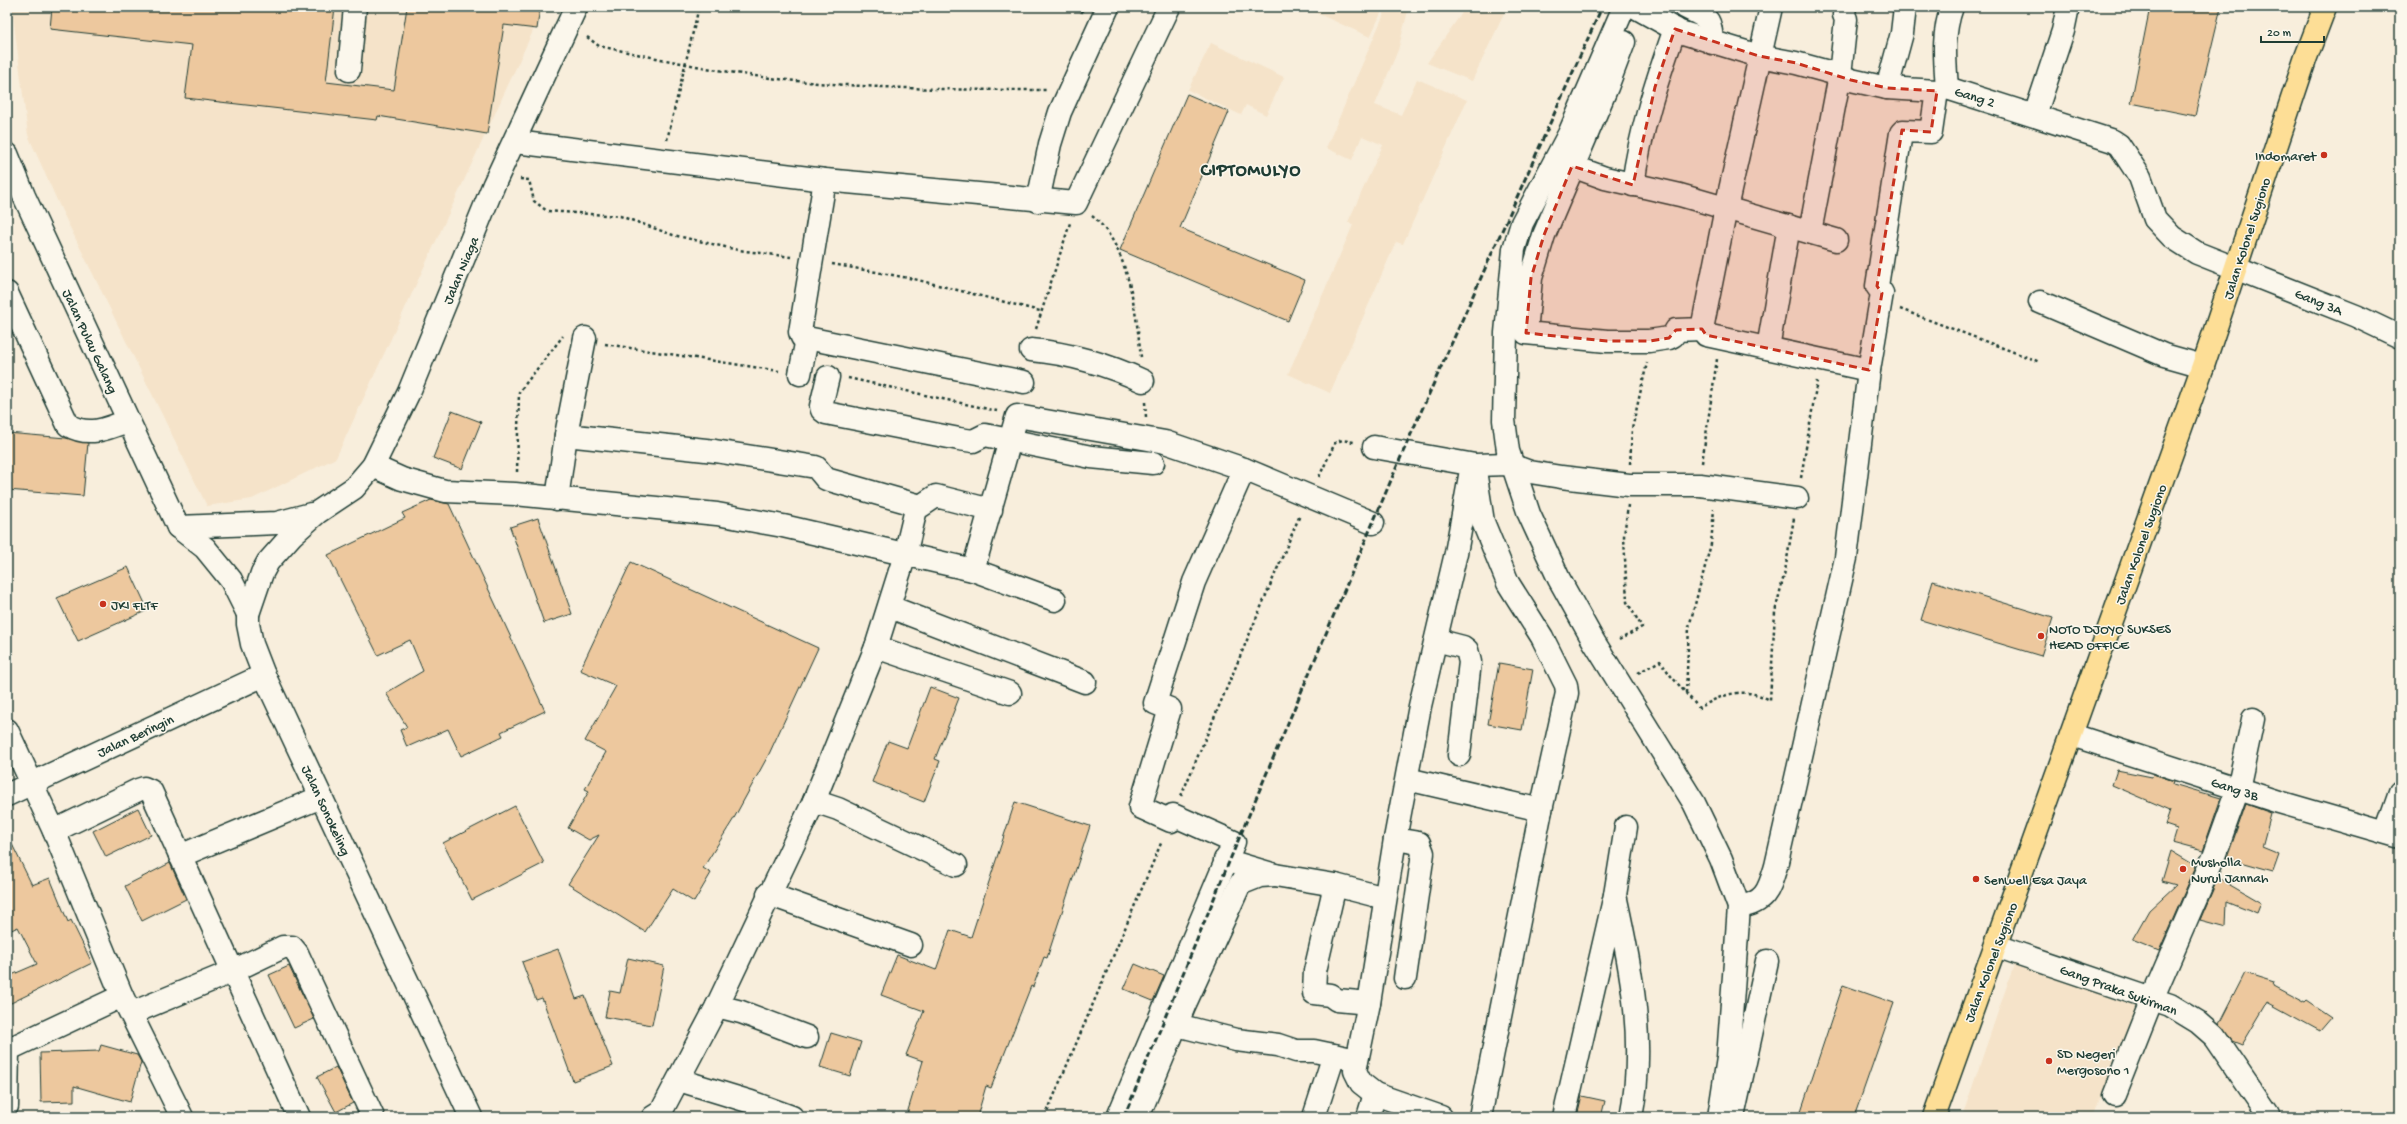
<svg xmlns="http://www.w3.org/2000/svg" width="2407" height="1124" font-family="'Gochi Hand',sans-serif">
<rect width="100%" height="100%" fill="#f8eedc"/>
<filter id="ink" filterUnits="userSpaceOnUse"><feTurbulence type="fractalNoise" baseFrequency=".025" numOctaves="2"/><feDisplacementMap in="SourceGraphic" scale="8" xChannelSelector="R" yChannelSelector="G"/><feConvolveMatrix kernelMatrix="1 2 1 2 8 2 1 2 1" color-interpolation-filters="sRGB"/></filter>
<g filter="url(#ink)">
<g fill="#f5e3c9">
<path d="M12,7H544L336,458L252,499L207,506L60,207L28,135Z"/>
<path d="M1303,7H1384L1370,37Z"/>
<path d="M1387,7H1409L1398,50L1375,105L1401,115L1417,79L1467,100L1403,244L1396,242L1330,393L1288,374L1353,225L1348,222L1383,145L1362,136L1352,160L1326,148Z"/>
<path d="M1466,7H1494L1505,12L1472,81L1427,63Z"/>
<path d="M1211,43L1284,77L1266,115L1246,105L1241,115L1188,90Z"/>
<path d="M2015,962L2139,1005L2093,1117H1962Z"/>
</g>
<g fill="#edc89e" stroke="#1f3d34">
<path d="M52,7H335L326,82L394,90L407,7H540L537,29L504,25L487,134L378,116L377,120L185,98L192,45L50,29Z"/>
<path d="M2150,7H2221L2195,116L2131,103Z"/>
<path d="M1187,94L1229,112L1180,228L1305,280L1288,321L1120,250Z"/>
<path d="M452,411L481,422L462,469L433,458Z"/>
<path d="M7,433L66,438L88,443L83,496L7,490Z"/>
<path d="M431,500L449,504L545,711L501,732L503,736L461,756L448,729L407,747L400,730L407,727L386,693L423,671L410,640L378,655L328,555L405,518L402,513Z"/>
<path d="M538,518L572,614L544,623L510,527Z"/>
<path d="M631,562L818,648L769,754L733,820L703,868L711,873L694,902L673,889L645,932L568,884L599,835L589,840L568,828L589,791L585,789L606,752L585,741L616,686L580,670Z"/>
<path d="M128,567L148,610L78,641L57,598Z"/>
<path d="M1933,581L2053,618L2041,656L1921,620Z"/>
<path d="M1499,663L1533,669L1522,730L1488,724Z"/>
<path d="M930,687L959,698L935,759L940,761L924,802L872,782L888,741L907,748Z"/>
<path d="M2117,770L2152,777L2153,774L2174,781L2173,784L2221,798L2203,850L2173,842L2177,829L2165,825L2170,810L2112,785Z"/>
<path d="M1015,802L1090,826L1047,958L1044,957L1033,987L1031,986L991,1088L986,1086L977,1117H906L923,1061L906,1055L924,1011L881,995L897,955L936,970L950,930L971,937Z"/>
<path d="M2246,804L2271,813L2262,847L2279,854L2273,871L2227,858Z"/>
<path d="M515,806L544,863L472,900L443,843Z"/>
<path d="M138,808L151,835L106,857L93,831Z"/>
<path d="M7,834L32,885L50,878L68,922L71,920L92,963L7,1005V977L37,964L18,927L7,932Z"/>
<path d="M2171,851L2196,866L2159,951L2132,940L2149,910L2176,885L2162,881Z"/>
<path d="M170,863L186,899L142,921L125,886Z"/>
<path d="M2218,878L2261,903L2257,913L2227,901L2226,927L2200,920Z"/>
<path d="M558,949L576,999L585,996L613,1066L573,1081L542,998L536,1000L522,962Z"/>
<path d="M628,958L664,966L652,1025L605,1017L610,991L620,993Z"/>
<path d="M1135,964L1164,976L1153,1001L1124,989Z"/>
<path d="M289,966L314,1019L294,1028L269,975Z"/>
<path d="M2245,973L2274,982L2273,986L2305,1003L2307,1001L2332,1018L2320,1032L2267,1003L2242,1045L2232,1041L2219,1024Z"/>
<path d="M1843,985L1894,1003L1854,1117H1799Z"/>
<path d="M831,1033L861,1042L850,1076L820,1067Z"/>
<path d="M101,1045L137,1055L141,1062L130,1102L74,1086V1101L41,1102L40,1053L99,1051Z"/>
<path d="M336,1067L353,1103L336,1112L317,1077Z"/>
<path d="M1582,1096L1605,1101L1601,1117H1577Z"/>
</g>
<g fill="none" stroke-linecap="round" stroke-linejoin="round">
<g stroke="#1f3d34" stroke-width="25">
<g id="minor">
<path d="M1624,7L1569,134L1522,223L1514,249L1506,333L1504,420L1508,451L1529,514L1559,579L1594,642L1694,803L1721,859L1739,907L1728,1058L1719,1117"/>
<path d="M1635,7L1680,32L1759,56L1796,63L1840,75L1851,80L1887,88L1937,91L1947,88L2113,141L2119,145L2140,177L2155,219L2172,237L2197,253L2356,316L2400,337"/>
<path d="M1685,7C1708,19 1711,16 1712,43"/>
<path d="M1624,42L1607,87L1544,235L1531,278L1526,333L1607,341H1649L1669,338L1673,336L1676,330L1702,329L1726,208L1771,7"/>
<path d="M349,70L355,7"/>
<path d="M1887,88L1902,33L1905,7"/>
<path d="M1947,88C1945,60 1942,34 1952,7"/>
<path d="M2035,115L2063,31L2068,7"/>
<path d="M515,142L825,180L1076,203L1169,7"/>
<path d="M7,154L24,196L178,527L205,548L231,580L248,614"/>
<path d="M1572,166L1605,178L1680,195L1836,240"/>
<path d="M825,180L800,332L802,337L1024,382"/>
<path d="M1633,185C1640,131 1657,80 1675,29"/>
<path d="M1038,201L1050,144L1060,112L1108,7"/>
<path d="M1810,232L1840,75L1846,19L1844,15L1845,7"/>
<path d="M7,293L68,425C88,437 107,429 127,421"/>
<path d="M2040,302L2164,355L2203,366"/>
<path d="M1702,329L1706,335L1869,370"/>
<path d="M585,338L566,435L715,451L816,467L826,479L921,506L936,496L991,510"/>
<path d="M1768,348L1789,226"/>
<path d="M1031,350C1068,353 1109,365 1143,381"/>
<path d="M800,374L807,339"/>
<path d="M828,377L821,406L822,410L826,413L959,439L973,441L985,435L1091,457L1153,463"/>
<path d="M1374,447L1475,465L1508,464L1530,472L1561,477L1629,485H1700L1797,498"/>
<path d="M373,466L402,479L445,491L515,494L717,514L783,526L973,570L1055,600"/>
<path d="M1244,469L1373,523"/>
<path d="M1476,477L1483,522L1508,583L1542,637L1566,685L1567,693L1541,810"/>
<path d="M557,499L566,435"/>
<path d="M178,527L277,523L311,514"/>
<path d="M973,570L1017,416L1165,442L1244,469L1194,582L1155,703L1170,709L1140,807L1171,821"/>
<path d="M890,607L1085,682"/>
<path d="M1436,640L1463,647L1467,650L1470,662L1459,755"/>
<path d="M876,647L1010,693"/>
<path d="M7,730L54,831L122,996L182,1117"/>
<path d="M2072,735L2279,802L2400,837"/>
<path d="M1407,779L1541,810L1480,1117"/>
<path d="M7,795L264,675"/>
<path d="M814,801L838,809L956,865"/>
<path d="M54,831L138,790L144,788L151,791L299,1117"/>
<path d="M2386,832L2400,792"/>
<path d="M1395,839L1419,843L1423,853L1405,978"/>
<path d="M180,856L321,797"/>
<path d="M1225,860L1275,875L1335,885L1385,898"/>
<path d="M1335,885L1315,971L1314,993L1330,995L1337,1000L1369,1003"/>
<path d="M768,894L911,945"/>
<path d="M1615,895L1626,827"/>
<path d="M1739,907C1766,903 1769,889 1776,866L1846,558L1869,370L1882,293L1877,286L1901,133L1903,131L1931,132L1937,91"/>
<path d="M1996,946L2170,1005L2198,1022L2214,1036L2268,1115"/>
<path d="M717,1006L741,1012L807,1037"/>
<path d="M132,1013L231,972L283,947H292L297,953L373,1117"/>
<path d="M1177,1025L1236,1040L1278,1045L1296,1051H1314L1357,1060"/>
<path d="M7,1050L122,996"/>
<path d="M679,1080L751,1102L792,1117"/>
<path d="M2114,1095L2152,999L2214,856L2238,789L2253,719"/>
<path d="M7,1106L8,1050"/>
<path d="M471,1117L264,675L252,644L248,624V614L262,573L268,562L292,535L318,512L354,488L373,466L409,392L494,184L576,7"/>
<path d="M653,1117L661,1112L717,1006L814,801L876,647L905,555L917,505"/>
<path d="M1118,1117L1234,842L1173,815"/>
<path d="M1138,1117L1184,1006L1240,884L1260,876L1275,875"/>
<path d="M1314,1117L1334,1055"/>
<path d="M1368,1117L1375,1094"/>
<path d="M1441,1117L1375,1094L1361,1083L1355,1071L1369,1003L1395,839L1420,706L1456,553L1472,465"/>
<path d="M1564,1117L1615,895C1631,968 1646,1042 1631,1117"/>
<path d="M1733,1117L1767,961"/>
</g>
</g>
<g stroke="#1f3d34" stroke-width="25">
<path id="highway" d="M1934,1117L2203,366L2306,57L2325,7"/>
</g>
<g stroke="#1f3d34" stroke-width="2.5" stroke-dasharray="3 3" stroke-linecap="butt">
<path d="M1069,7L1083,12"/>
<path d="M587,37L599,46C661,59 723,73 787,80C872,89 961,90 1047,90"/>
<path d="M667,140L699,7"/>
<path d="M520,179L529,180L534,201L547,211L620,216L673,235L738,250L791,257"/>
<path d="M1092,216C1129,245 1136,313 1141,357"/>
<path d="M832,264L914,279L1040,311"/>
<path d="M1900,309L2040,362"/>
<path d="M1036,329L1070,223"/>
<path d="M605,344L779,371"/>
<path d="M848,378L997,411"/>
<path d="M1145,402L1146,417"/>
<path d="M1702,463L1717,359"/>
<path d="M1630,464L1632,429L1647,363"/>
<path d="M517,472L519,392L563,336"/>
<path d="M1319,477L1335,443L1342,440L1354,442"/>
<path d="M1801,478L1817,381"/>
<path d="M1619,640L1642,627L1627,602L1624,536L1628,505"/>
<path d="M1638,673L1660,661L1671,676L1699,708C1723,694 1743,686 1770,700L1775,612L1785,571L1794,518"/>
<path d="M1686,693L1689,627L1711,544L1714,509"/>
<path d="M1181,796L1300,515"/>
<path d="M1045,1117L1162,841"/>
</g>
<use href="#minor" stroke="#fbf7ec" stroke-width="22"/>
<use href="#highway" stroke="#fdde96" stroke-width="22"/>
<path stroke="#1f3d34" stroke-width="3" stroke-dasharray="6 3" stroke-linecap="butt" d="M1124,1117L1229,862L1403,452L1602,7"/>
</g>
</g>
<path fill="#c8321e" fill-opacity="0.2" stroke="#c8321e" stroke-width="3" stroke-dasharray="8 5" stroke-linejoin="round" d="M1675,29L1759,56L1796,63L1851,80L1887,88L1937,91L1931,132L1902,130L1877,286L1882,293L1869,370L1706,335L1702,329L1676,330L1669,338L1649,341H1607L1526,333L1531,278L1544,235L1572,166L1633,185L1655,87Z"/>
<g fill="#c8321e" stroke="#fbf7ec" stroke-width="1.5">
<circle cx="2324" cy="155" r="4"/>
<circle cx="103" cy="604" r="4"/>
<circle cx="2041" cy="636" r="4"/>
<circle cx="2183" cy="869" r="4"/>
<circle cx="1976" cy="879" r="4"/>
<circle cx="2049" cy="1061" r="4"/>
</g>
<g text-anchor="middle" stroke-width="3" stroke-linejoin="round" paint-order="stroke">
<g font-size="14" fill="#1f3d34" stroke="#fbf7ec">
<text transform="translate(1975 96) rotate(17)" y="5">Gang 2</text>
<text transform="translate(2246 238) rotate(-72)" y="5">Jalan Kolonel Sugiono</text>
<text transform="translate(460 270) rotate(-67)" y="5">Jalan Niaga</text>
<text transform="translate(2319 301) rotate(22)" y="5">Gang 3A</text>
<text transform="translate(91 341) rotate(65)" y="5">Jalan Pulau Galang</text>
<text transform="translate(2140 544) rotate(-70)" y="5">Jalan Kolonel Sugiono</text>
<text transform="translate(135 735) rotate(-25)" y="5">Jalan Beringin</text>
<text transform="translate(2235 788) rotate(18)" y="5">Gang 3B</text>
<text transform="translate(327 810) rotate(65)" y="5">Jalan Sonokeling</text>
<text transform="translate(1990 962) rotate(-69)" y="5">Jalan Kolonel Sugiono</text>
<text transform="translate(2119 989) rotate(20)" y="5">Gang Praka Sukirman</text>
</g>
<g font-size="14" fill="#1f3d34" stroke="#fbf7ec" text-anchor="start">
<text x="2316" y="160" text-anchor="end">Indomaret</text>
<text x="111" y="609">JKI FLTF</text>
<text x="2049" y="633">NOTO DJOYO SUKSES<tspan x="2049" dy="16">HEAD OFFICE</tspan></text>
<text x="2191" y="866">Musholla<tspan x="2191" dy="16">Nurul Jannah</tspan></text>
<text x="1984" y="884">Senwell Esa Jaya</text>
<text x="2057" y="1058">SD Negeri<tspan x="2057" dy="16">Mergosono 1</tspan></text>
</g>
<g font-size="18" font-weight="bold" letter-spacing="1" fill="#1f3d34" stroke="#fbf7ec">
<text x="1251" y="175">CIPTOMULYO</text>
</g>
</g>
<rect width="2407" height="1124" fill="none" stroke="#fbf7ec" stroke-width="24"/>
<rect x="12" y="12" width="2383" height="1100" fill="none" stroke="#1f3d34" stroke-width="1.5" filter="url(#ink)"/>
<path d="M2261 36v6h63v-6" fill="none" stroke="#1f3d34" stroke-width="2"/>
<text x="2267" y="36" font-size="12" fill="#1f3d34" stroke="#fbf7ec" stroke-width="3" paint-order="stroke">20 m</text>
</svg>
